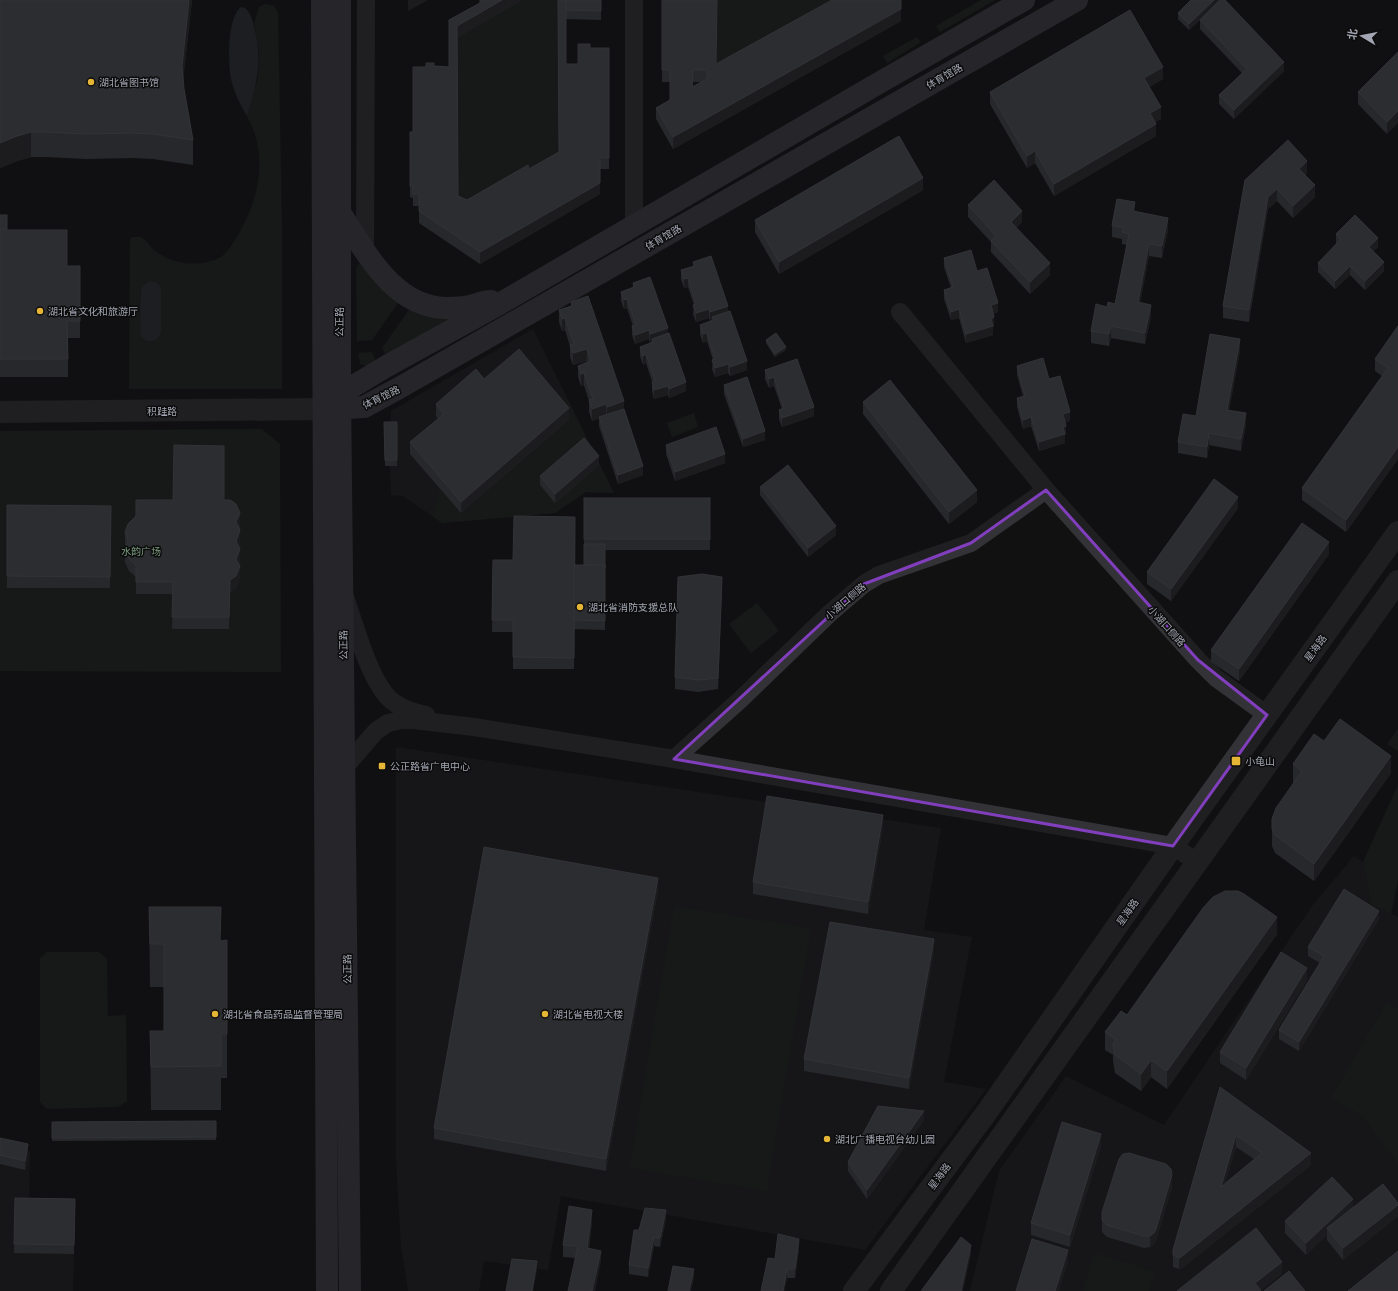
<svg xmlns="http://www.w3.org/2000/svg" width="1398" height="1291" font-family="Quicksand,'Noto Sans SC',sans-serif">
<rect width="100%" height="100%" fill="#111112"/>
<g fill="#1d1d1f">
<path d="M533,329L614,493L586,492L555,513L442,523L403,496L391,495L390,466H385L384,428H390L391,411Z"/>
<path d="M396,747L941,828L924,930L972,937L944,1082L986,1089L865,1250L561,1196L548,1270L484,1261L479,1291H408L401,1245L396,1162Z"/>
<path d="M1354,856L1363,862L1371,904L1398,917V1291H970L999,1171L1066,1076L1164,1125L1312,906Z"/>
<path d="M0,1142L30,1151L29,1208H75L73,1291H0Z"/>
</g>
<g fill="#1d241e">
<path d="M522,0H558L559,164L458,208L457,38Z"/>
<path d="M717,0H851L716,76Z"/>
<path d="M981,0H995L940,32L936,26Z"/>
<path d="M265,4L274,6L278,13L282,225V389H129L130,240L132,237H141C146,240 149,244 152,248C160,255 169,260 179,262C192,265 209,264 221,257C229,251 233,243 238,235C255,206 264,175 257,141C255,132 251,124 247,116L258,77L259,52L254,24L259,7Z"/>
<path d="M917,37L921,42L887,63L883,56Z"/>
<path d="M360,263H362L400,300L372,340L357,341L356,271L357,266Z"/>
<path d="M411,307L452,319L386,356L382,348Z"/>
<path d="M372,352L376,362L367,366L360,364L358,353Z"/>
<path d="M567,398L614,493L586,492L555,513L442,523L433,516L440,489L461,513L569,421L558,407Z"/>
<path d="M694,413L698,427L672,437L667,423Z"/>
<path d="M262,429L280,444L281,672L0,671V431Z"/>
<path d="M757,603L779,631L751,653L729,624Z"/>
<path d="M1398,729V751L1387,744Z"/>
<path d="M1398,785V880L1391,914L1371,904L1363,862Z"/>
<path d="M674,906L811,928L767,1191L630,1168Z"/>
<path d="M47,952H99L107,959L108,1016L126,1015L127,1101L118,1107L47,1109L40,1102V958Z"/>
<path d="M1387,1002L1398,1009V1164L1363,1116L1331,1098Z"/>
<path d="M1094,1253L1155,1271L1149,1291H1083Z"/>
</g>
<g fill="#2a3037">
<path d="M241,7L245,8C250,12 253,21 254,27C263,60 257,84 247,116C240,104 234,92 231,79C228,63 227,18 241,7Z"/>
<path d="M149,281C156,281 160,284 161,291V332C158,344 142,345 140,332L141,291L142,287Z"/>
</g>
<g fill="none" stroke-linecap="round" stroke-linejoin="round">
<g stroke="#323237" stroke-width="18">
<path d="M634,0V226"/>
<path d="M365,250L366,0"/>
<path d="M900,312L1046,490L1198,660L1216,678L1267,715"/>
<path d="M345,597C355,625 370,683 392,701C402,709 414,712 426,715"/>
<path d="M674,759L740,700L830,613L864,584L879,575L971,543L1046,490"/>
<path d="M345,767L376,731L388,723L401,720H414L474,727L674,759L1173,846L1197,862"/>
</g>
<g stroke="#323237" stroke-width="22">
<path d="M0,412L323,409"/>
<path d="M854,1291L987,1112L1173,846L1398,532"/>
<path d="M891,1291L1398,581"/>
</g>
<g stroke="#404147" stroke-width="22">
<path d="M322,0L327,1291"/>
<path d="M340,0V394L350,1291"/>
<path d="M339,211C365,250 392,307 446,308C454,308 462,308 470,306C477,304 484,301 491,301"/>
<path d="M332,402L340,394L387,366L501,303L884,80L1024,0"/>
<path d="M326,409L364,407L399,388L1077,0"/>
</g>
</g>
<g fill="#44454a" fill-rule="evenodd">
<path d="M0,0H192L183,79L184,89L193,140V165L153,159L133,158L86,159L46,157H31L17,161L0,168Z"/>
<path d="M522,0L457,38L458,196L467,200L529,169L559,152L558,0H601V20L566,19V64H578L590,48H609V169H600V194L480,264L419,223V206H413V198L410,197V186L413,132L434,66L449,67V20L480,3Z"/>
<path d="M662,0L716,64L901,21L673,149L656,119V108L670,100V82H662ZM693,82H702L693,87Z"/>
<path d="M1191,0L1284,71L1234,119L1219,104V95L1242,73L1200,29V20L1189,30L1178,19V13Z"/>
<path d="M1398,52L1387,134L1358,104V92Z"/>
<path d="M1163,79L1149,87L1161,119L1155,122L1156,136L1054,196L1035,163L1027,168L990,104V92Z"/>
<path d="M1307,173L1305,175L1315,197L1293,218L1277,201L1268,209L1249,322L1223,318V306L1245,180Z"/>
<path d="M923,190L779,274L755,232V220Z"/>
<path d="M968,205L1022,222L1016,228L1050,275L1030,294L991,252V242L968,217Z"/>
<path d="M1135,211L1168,230L1162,258L1149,256L1140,303L1151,317L1145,344L1111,338L1109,346L1091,343V331L1107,307L1115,304L1127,245L1122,244V239L1112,237V225Z"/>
<path d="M0,215H7V230L67,266H80V338H68V377H0Z"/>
<path d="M1336,234L1378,247L1373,251L1384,271L1365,290L1350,275L1335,289L1318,272V263L1337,244L1336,243Z"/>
<path d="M944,258L977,271L998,312L993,314L994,326L993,327V335L966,343L959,318L951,320L944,299V290L951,288L944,267Z"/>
<path d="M693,262L728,311L747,370L730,376L728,373L715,377L712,369L713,360L707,341L703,343L700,334V325L712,320L710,321L709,318L696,322L693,314L694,305L688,287L684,288L681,279V270L693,266Z"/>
<path d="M633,283L668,333L686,391L669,398L668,395L654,399L652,391V381L646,363L643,365L640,356V347L652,343V342L650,343L649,339L635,344L632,335V326H633L627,308L624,309L621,301V292L633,288Z"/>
<path d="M571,302L624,411L643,475L618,484L599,426V418L592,421L589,412V401L584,385L581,386L578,377V366L587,362V361L573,365L570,357V346L565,330L562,331L559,322V310L571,306Z"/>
<path d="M1398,326V459L1346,532L1302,500V488L1382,376L1375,371V359Z"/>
<path d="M766,340L786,350L775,357L766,343Z"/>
<path d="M1240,350L1229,411L1246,425L1241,451L1209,445L1207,458L1178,453V442L1196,416Z"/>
<path d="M797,359L814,416L782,427L779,419V410L782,409L774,386L769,388L765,379V370Z"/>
<path d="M1017,366L1049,379L1070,421L1065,422L1066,435H1065V443L1039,451L1031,426L1023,429L1017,407V398L1023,396L1017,375Z"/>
<path d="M724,385L765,440L743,447L724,394Z"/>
<path d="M863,402L977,502L949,524L863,414Z"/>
<path d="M436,404L569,420L461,513L410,454V442L438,419L436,416Z"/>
<path d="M384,422H397V466H385Z"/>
<path d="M666,445L725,463L675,481L666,454Z"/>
<path d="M599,465L555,503L540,485V476Z"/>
<path d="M760,487L836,535L808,557L760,495Z"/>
<path d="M584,498H710V550H605V630L574,629V565H584Z"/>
<path d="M224,500L240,525L239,528L240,542L239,546L240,561L239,564L240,578L236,588L230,592L229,629H172L173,594H136V577L129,571L125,562V550L126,547L125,544V532Z"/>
<path d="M7,505L111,506L110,588H7Z"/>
<path d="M1238,508L1171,601L1147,584V572Z"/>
<path d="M575,517L574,669H513V632H492L493,560H513Z"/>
<path d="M1329,554L1239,681L1211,662V650Z"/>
<path d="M722,589L718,689L698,692L675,689V677Z"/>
<path d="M1324,741L1391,773L1314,881L1275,853L1272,846V819L1294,783L1293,782V764Z"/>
<path d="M883,827L868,914L753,894V882Z"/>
<path d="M658,890L606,1171L434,1139V1128Z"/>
<path d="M149,907L221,941L227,940V1078H221V1110H151L150,1031H164V987H150Z"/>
<path d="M1379,919L1299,1051L1279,1039V1030L1320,963L1308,956V947Z"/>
<path d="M1277,934L1167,1089L1151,1077L1141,1091L1115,1073L1113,1061V1055L1105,1050V1032L1127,1015Z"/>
<path d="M934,951L909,1089L804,1071V1059Z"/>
<path d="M1307,980L1246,1080L1220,1063V1052Z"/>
<path d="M1220,1087L1311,1165L1181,1269H1179L1173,1267V1250ZM1236,1147L1254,1159L1225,1183Z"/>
<path d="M924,1120L867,1199L848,1171V1162Z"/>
<path d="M216,1121V1140L52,1141V1122Z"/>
<path d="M0,1138L28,1153L25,1170L0,1164Z"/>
<path d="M1101,1146L1070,1247L1031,1235V1223Z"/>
<path d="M1172,1187L1156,1240L1154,1244L1150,1247L1144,1248L1107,1237L1102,1232V1212Z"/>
<path d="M15,1198L75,1199L74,1254L14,1253Z"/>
<path d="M1398,1203V1216L1343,1260L1327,1240V1235L1306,1255L1285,1233V1221L1353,1207Z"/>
<path d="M666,1219L660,1247L654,1246L648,1277L629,1274V1265L639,1230Z"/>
<path d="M592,1222L589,1249L601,1262L575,1258L563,1257V1245Z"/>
<path d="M799,1248L795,1278H787L784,1291H761L775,1259Z"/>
</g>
<g fill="#2b2c2f">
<path d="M189,0H192L182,91V66Z"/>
<path d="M408,0H428L408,11Z"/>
<path d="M502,0H522L457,38V26Z"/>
<path d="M1214,0H1220L1189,30V24Z"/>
<path d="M901,9V21L673,149V137Z"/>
<path d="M1284,62V71L1234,119V110Z"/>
<path d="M1163,67V79L1144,90V78Z"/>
<path d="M1161,107V119L1150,125V113Z"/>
<path d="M1398,111V123L1387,134V122Z"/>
<path d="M1156,124V136L1054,196V184Z"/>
<path d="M31,132V157L17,161L0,168V143L17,136Z"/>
<path d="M1035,151V163L1027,168V156Z"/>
<path d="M1307,161V173L1299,180V169Z"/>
<path d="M923,178V190L779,274V262Z"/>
<path d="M600,183V194L480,264V252Z"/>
<path d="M1315,185V197L1293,218V206Z"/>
<path d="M1277,189V201L1268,209L1249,322V310L1268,197Z"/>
<path d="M1135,202V214L1133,211Z"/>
<path d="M1022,211V222L1011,234V222Z"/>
<path d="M1168,218V230L1162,258V246Z"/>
<path d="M1378,238V247L1369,256V247Z"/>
<path d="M1149,244V256L1138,314V302Z"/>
<path d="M1384,262V271L1365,290V281Z"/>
<path d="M1050,263V275L1030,294V282Z"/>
<path d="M1350,266V275L1335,289V281Z"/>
<path d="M688,278V287L684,288V279Z"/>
<path d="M627,299V308L624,309V300Z"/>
<path d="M998,303V312L991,314V305Z"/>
<path d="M1151,305V317L1145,344V333Z"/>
<path d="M728,306V315L712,317V320L710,321V312Z"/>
<path d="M709,309V318L696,322V313Z"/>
<path d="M959,309V318L951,320V312Z"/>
<path d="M994,317V326L993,327V335L966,343V334L991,319Z"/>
<path d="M565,318V330L562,331V319Z"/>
<path d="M1111,326V338L1109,346V334Z"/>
<path d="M668,328V336L652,339V342L650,343V334Z"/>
<path d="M649,330V339L635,344V335Z"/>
<path d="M707,333V341L703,343V334Z"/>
<path d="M1240,339V350L1227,422V410Z"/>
<path d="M786,347V350L775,357V354Z"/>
<path d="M587,349V361L573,365V353Z"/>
<path d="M646,354V363L643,365V356Z"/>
<path d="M747,361V370L730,376V367Z"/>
<path d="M728,364V373L715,377V368Z"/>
<path d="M584,373V385L581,386V374Z"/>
<path d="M774,377V386L769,388V379Z"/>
<path d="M686,382V391L669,398V389Z"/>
<path d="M668,386V395L654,399V390Z"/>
<path d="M624,401V413L607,419V407Z"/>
<path d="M606,404V416L592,421V409Z"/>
<path d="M814,407V416L782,427V418Z"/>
<path d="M569,408V420L461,513V502Z"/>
<path d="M1070,412V421L1063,423V414Z"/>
<path d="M1246,413V425L1241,451V439Z"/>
<path d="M1031,417V426L1023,429V420Z"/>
<path d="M1066,426V435H1065V443L1039,451V442L1063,427Z"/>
<path d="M765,431V440L743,447V439Z"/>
<path d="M1209,433V445L1207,458V447Z"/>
<path d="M1398,447V459L1346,532V520Z"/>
<path d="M725,454V463L675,481V472Z"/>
<path d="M599,456V465L555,503V494Z"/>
<path d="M643,466V475L618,484V475Z"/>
<path d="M977,490V502L949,524V512Z"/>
<path d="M1238,497V508L1171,601V589Z"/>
<path d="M240,513V525L236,534V522Z"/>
<path d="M836,526V535L808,557V548Z"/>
<path d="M240,530V542L236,553V541Z"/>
<path d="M1329,542V554L1239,681V669Z"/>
<path d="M240,549V561L236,571V559Z"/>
<path d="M240,566V578L236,588L230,592L229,629L230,580Z"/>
<path d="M722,577V589L718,689V678Z"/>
<path d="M1391,756V773L1314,881V864Z"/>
<path d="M883,815V827L868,914V902Z"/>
<path d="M658,878V890L606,1171V1159Z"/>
<path d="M1379,911V919L1299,1051V1042Z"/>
<path d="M1277,917V934L1167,1089V1071Z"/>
<path d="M934,939V951L909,1089V1078Z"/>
<path d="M1307,968V980L1246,1080V1068Z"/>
<path d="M1151,1060V1077L1141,1091V1074Z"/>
<path d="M924,1111V1120L867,1199V1190Z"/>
<path d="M1101,1134V1146L1070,1247V1235Z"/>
<path d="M1236,1135V1147L1221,1199V1187Z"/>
<path d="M28,1144V1153L25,1170V1161Z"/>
<path d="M1311,1153V1165L1181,1269H1179V1258Z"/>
<path d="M1172,1175V1187L1156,1240L1154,1244L1150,1247V1236Z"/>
<path d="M1353,1199V1211L1327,1228V1235L1306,1255V1243Z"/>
<path d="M1398,1205V1216L1343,1260V1248Z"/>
<path d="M592,1210V1222L587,1260V1248Z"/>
<path d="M666,1210V1219L660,1247V1238Z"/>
<path d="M654,1237V1246L648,1277V1268Z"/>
<path d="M799,1239V1248L795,1278V1269Z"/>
<path d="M971,1245V1254L963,1291H961Z"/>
<path d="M1068,1250V1262L1059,1291H1055Z"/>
<path d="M601,1251V1262L595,1291H592Z"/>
<path d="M537,1261V1270L533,1291H532Z"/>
<path d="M1282,1262V1274L1260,1291L1255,1283Z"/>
<path d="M694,1269V1278L691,1291H689Z"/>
<path d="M787,1269V1278L784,1291H783Z"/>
</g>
<g fill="#4e5055" stroke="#5c5d64" fill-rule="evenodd">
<path d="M0,0H189L182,66L184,89L193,140L153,134L133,133L86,134L46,132H31L17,136L0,143Z"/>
<path d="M480,0H502L457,26L458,196L467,200L528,165L529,169L559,152L558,0H566V64H578V44H590V48H609V158L600,157V183L480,252L419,211V194H413V186H410V132H413V67H426V63H434V66L449,67V20L480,3Z"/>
<path d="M566,0H601V11L566,10Z"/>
<path d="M662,0H717L716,64L832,0H901V9L673,137L656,108L670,100V70H662ZM693,70H707V79L692,87Z"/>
<path d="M1191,0H1214L1189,24L1178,13Z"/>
<path d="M1220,0H1225L1284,62L1234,110L1219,95L1247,69L1200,20Z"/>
<path d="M1130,10L1163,67L1144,78L1161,107L1150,113L1156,124L1054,184L1035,151L1027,156L990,92Z"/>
<path d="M1398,52V111L1387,122L1358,92Z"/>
<path d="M899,136L923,178L779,262L755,220Z"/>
<path d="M1288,140L1307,161L1299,169L1315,185L1293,206L1277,189L1268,197L1249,310L1223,306L1245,180Z"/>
<path d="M994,180L1022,211L1011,222L1050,263L1030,282L991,241L996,236L968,205Z"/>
<path d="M1117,199L1135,202L1133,211L1168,218L1162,246L1149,244L1138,302L1151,305L1145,333L1111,326L1109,334L1091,331L1096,304L1107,307L1108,302L1115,304L1129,234L1122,232L1123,228L1112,225Z"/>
<rect x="0" y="215" width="7" height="14"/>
<path d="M1355,215L1378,238L1369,247L1384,262L1365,281L1350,266L1335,281L1318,263L1341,239L1336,234Z"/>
<path d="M0,230H67V266H80V321H67L68,359H0Z"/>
<path d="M971,250L977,271L987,268L998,303L991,305L994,317L991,319L993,326L966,334L959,309L951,312L944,290L953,287L944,258Z"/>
<path d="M711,256L728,306L710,312L709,309L696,313L693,305L696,304L688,278L684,279L681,270L695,266L693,262Z"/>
<path d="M650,277L668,328L650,334L649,330L635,335L632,326L636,325L627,299L624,300L621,292L634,287L633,283Z"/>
<path d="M588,296L624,401L607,407L606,404L592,409L589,400L593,399L584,373L581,374L578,366L591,361L587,349L573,353L570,345L574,344L565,318L562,319L559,310L572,306L571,302Z"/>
<path d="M730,311L747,361L730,367L728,364L715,368L712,360L715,359L707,333L703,334L700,325L714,320L712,317Z"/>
<path d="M1398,326V447L1346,520L1302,488L1388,368L1375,359Z"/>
<path d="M669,333L686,382L669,389L668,386L654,390L652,382L655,380L646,354L643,356L640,347L653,342L652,339Z"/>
<path d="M776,333L786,347L775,354L766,340Z"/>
<path d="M1210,334L1240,339L1227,410L1246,413L1241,439L1209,433L1207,447L1178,442L1183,414L1196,416Z"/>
<path d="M519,349L569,408L461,502L410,442L444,414L436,404L476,369L484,379Z"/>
<path d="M1043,358L1049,379L1060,376L1070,412L1063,414L1066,426L1063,427L1065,434L1039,442L1031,417L1023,420L1017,398L1025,396L1017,366Z"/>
<path d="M797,359L814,407L782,418L779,410L784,408L774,377L769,379L765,370Z"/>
<path d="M747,377L765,431L743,439L724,385Z"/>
<path d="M890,380L977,490L949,512L863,402Z"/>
<path d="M624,409L643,466L618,475L599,417Z"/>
<path d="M384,422H397V460H385Z"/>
<path d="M716,427L725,454L675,472L666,445Z"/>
<path d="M584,438L599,456L555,494L540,476Z"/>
<path d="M174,445L224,446V500H230L236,504L240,513L236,522L240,530L236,541L240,549L236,559L240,566L236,576L230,580L229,617H172L173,582H136V565L129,559L125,550L128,541L125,532L128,524L136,516V500H173Z"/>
<path d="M788,465L836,526L808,548L760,487Z"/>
<path d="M1214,479L1238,497L1171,589L1147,572Z"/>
<rect x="584" y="498" width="126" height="41"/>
<path d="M7,505L111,506L110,577L7,576Z"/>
<path d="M514,516L575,517L574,658L513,657V620H492L493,560H513Z"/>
<path d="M1302,523L1329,542L1239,669L1211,650Z"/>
<path d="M584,544H605V568V565H584Z"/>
<path d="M574,565H605V621L574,620Z"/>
<path d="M702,574L722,577L718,678L698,680L675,677L678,577Z"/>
<path d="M1340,719L1391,756L1314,864L1275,835L1272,829V819L1276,808L1302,771L1293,764L1314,734L1324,741Z"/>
<path d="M767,796L883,815L868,902L753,882Z"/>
<path d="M484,847L658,878L606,1159L434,1128Z"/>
<path d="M1344,889L1379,911L1299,1042L1279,1030L1324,956L1308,947Z"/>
<path d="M1225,891H1238L1244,894L1277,917L1167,1071L1151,1060L1141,1074L1115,1055L1113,1044L1116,1040L1105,1032L1121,1011L1127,1015L1203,908L1213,897Z"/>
<path d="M149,907H221L220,941L227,940V1034H221V1066L151,1067L150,1031H164V944H150Z"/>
<path d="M830,922L934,939L909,1078L804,1059Z"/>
<path d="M1281,952L1307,968L1246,1068L1220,1052Z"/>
<path d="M1220,1087L1311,1153L1181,1257L1179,1258L1173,1255V1250ZM1236,1135L1262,1153L1221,1187Z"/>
<path d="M878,1106L924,1111L867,1190L848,1162Z"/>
<path d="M216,1121V1137L52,1138V1122Z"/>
<path d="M1062,1122L1101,1134L1070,1235L1031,1223Z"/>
<path d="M0,1138L28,1144L25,1161L0,1155Z"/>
<path d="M1129,1153L1166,1164L1171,1169L1172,1175L1156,1229L1154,1233L1150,1236H1144L1107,1225L1102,1220V1212L1119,1159L1123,1154Z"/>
<path d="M1332,1177L1353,1199L1306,1243L1285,1221Z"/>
<path d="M1383,1184L1398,1203V1205L1343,1248L1327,1228Z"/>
<path d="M15,1198L75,1199L74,1245L14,1244Z"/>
<path d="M569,1206L592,1210L587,1248L601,1251L592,1291H568L578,1246L563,1245Z"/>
<path d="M645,1208L666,1210L660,1238L654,1237L648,1268L629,1265L634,1230H639Z"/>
<path d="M1256,1228L1282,1262L1255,1283L1261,1291H1177Z"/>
<path d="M778,1234L799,1239L795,1269H787L783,1291H761L768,1258L775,1259Z"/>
<path d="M961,1237L971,1245L961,1291H921Z"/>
<path d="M1032,1239L1068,1250L1055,1291H1016Z"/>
<path d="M1398,1251V1291H1348Z"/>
<path d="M512,1259L537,1261L532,1291H506Z"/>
<path d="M673,1266L694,1269L689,1291H668Z"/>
<path d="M1289,1271L1305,1291H1264Z"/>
</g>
<path d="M0 0H1398V1291H0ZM1046,490L1198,660L1267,715L1173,846L674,759L864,584L971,543Z" fill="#111112" fill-opacity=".55" fill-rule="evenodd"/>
<path fill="none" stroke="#813ebd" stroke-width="3" stroke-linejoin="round" d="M1046,490L1198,660L1267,715L1173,846L674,759L864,584L971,543Z"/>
<g fill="#e5b536" stroke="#0c0c0d" stroke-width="1.5">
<circle cx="91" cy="82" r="4"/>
<circle cx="40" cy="311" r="4"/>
<circle cx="580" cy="607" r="4"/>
<rect x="1231" y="756" width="10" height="10" rx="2"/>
<rect x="378" y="762" width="8" height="8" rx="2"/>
<circle cx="215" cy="1014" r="4"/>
<circle cx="545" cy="1014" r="4"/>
<circle cx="827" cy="1139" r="4"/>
</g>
<g text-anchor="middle" stroke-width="3" stroke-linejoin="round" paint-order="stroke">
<g font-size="10" fill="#a3a6b2" stroke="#0c0c0d">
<text transform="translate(944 76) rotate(-30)" y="4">体育馆路</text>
<text transform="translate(663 237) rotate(-30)" y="4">体育馆路</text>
<text transform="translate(339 322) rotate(-90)" y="4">公正路</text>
<text transform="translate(381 397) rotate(-26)" y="4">体育馆路</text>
<text x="162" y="415">积跬路</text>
<text transform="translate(845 601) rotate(-41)" y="4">小湖口侧路</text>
<text transform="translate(1167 626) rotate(48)" y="4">小湖口侧路</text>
<text transform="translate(343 645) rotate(-91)" y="4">公正路</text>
<text transform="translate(1315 648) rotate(-54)" y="4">星海路</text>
<text transform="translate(1127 912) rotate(-55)" y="4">星海路</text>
<text transform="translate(347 969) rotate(-91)" y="4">公正路</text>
<text transform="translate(939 1176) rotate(-53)" y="4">星海路</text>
</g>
<g font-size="10" fill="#a3a6b2" stroke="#0c0c0d" text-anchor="start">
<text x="99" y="86">湖北省图书馆</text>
<text x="48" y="315">湖北省文化和旅游厅</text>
<text x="588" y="611">湖北省消防支援总队</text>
<text x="1245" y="765">小龟山</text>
<text x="390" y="770">公正路省广电中心</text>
<text x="223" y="1018">湖北省食品药品监督管理局</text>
<text x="553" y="1018">湖北省电视大楼</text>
<text x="835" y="1143">湖北广播电视台幼儿园</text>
</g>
<g font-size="10" fill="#7b9c7f" stroke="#0c0c0d">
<text x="141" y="555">水韵广场</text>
</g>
</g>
<g transform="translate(1362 36) rotate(280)" stroke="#0c0c0d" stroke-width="3" paint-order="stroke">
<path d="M0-3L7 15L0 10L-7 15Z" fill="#a3a6b2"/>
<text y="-6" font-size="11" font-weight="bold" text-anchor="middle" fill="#a3a6b2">北</text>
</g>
</svg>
